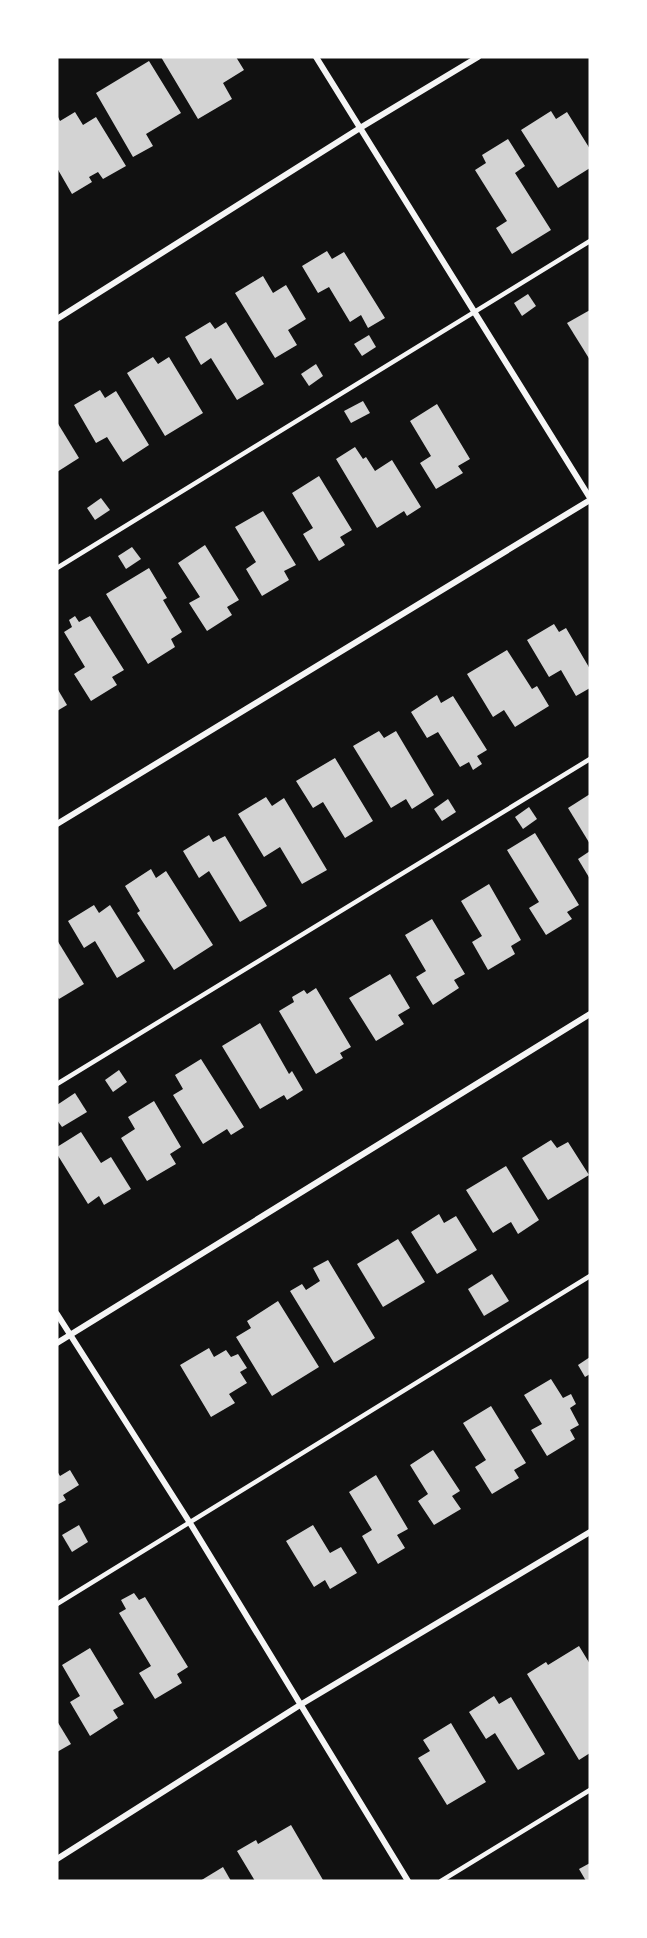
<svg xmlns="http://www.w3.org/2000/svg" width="647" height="1938" font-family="Merriweather,serif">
<rect width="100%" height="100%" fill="#111"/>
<g fill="#d3d3d3">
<path d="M161,57H236L244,70L223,83L232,99L198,119Z"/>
<path d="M149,61L181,113L146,134L153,146L133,157L96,93Z"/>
<path d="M551,111L556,119L567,112L590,149V168L558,188L521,130Z"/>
<path d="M75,112L83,125L96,117L126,166L103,179L98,172L89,177L92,182L72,194L57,168V115L60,121Z"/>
<path d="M508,139L525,166L515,173L551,230L512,254L496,228L507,221L475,170L486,163L482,155Z"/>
<path d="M327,251L332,259L344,252L385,318L368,328L361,315L350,322L329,287L318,293L302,266Z"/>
<path d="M263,276L273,293L286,285L306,319L288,330L297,345L275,358L235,293Z"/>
<path d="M528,294L536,306L522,316L514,303Z"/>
<path d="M590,310V360L567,323Z"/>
<path d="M210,322L215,329L226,322L264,384L237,400L211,358L201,365L185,337Z"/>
<path d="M369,335L376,347L362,356L354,344Z"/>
<path d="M153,357L158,364L169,357L203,413L165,436L127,373Z"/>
<path d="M316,364L323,376L309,386L301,374Z"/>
<path d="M100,390L105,398L116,391L149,445L123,462L107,437L96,443L74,405Z"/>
<path d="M363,401L370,413L351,423L344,411Z"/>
<path d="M437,404L470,459L458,466L463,473L436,489L420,463L431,456L410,421Z"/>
<path d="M57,422L79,458L57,472Z"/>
<path d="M355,447L363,459L366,457L375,471L392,460L421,507L407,516L404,511L377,528L336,459Z"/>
<path d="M319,476L352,530L340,537L345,545L319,561L303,534L313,528L292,493Z"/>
<path d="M101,498L110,510L95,520L87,508Z"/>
<path d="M263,511L296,565L284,571L289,580L262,596L246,569L256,562L235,527Z"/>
<path d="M205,545L239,600L227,607L232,615L207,631L189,603L200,597L178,563Z"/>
<path d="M132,547L141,559L126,569L118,556Z"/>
<path d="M149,568L167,598L163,600L182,632L171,639L175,647L148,664L106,594Z"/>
<path d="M75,616L79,622L90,616L124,670L112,677L117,685L91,701L74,674L85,667L64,632L72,627L69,620Z"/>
<path d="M554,624L559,632L566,628L590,669V688L576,696L561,670L549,677L527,640Z"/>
<path d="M507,650L532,689L537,686L549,706L515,727L504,710L493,717L467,674Z"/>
<path d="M57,688L67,705L57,711Z"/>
<path d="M437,695L441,703L453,696L487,750L477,756L482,764L473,770L469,762L460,767L438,732L427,738L411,712Z"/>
<path d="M379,731L384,738L396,731L434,795L412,809L406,799L391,808L353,746Z"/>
<path d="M335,758L373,821L345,838L323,802L313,808L296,781Z"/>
<path d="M590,794V844L568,808Z"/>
<path d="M266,797L272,806L284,798L327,870L302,884L280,847L264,857L238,814Z"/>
<path d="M448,799L456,812L442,821L434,809Z"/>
<path d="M529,807L537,819L523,829L515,817Z"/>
<path d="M535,833L579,905L567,912L572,919L546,935L529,908L539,902L507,850Z"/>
<path d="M209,835L213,842L225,836L267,906L240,922L209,871L199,878L183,851Z"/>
<path d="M590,851V879L578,859Z"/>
<path d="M151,869L156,878L166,871L213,945L174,970L137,913L140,911L125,886Z"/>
<path d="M489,884L521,940L511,946L515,954L488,970L472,942L482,936L461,901Z"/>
<path d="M94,905L99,913L110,905L145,961L117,978L95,941L84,948L68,921Z"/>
<path d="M432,919L465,974L454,980L459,988L433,1005L416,977L426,971L405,935Z"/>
<path d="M57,940L84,984L59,999L57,996Z"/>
<path d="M390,974L410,1008L398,1015L404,1024L376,1041L349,998Z"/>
<path d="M316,988L351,1047L340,1053L343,1058L316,1074L279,1011L294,1002L292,997L304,990L307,994Z"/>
<path d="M260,1023L289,1074L292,1071L303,1090L287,1100L284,1095L260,1109L222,1046Z"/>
<path d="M201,1059L244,1127L231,1135L227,1129L203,1144L173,1095L183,1089L175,1075Z"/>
<path d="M119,1070L127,1082L113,1092L105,1080Z"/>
<path d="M75,1093L87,1112L62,1127L57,1120V1105Z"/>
<path d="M154,1101L181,1147L170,1154L176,1164L147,1181L121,1138L135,1129L128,1117Z"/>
<path d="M81,1132L101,1163L111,1157L131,1189L104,1205L99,1196L88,1204L57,1154V1147Z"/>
<path d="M551,1140L557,1148L568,1142L589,1175L548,1200L522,1158Z"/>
<path d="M506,1166L539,1220L518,1234L511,1222L493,1233L466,1190Z"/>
<path d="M439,1214L444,1223L456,1216L477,1250L437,1274L411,1232Z"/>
<path d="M398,1239L425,1282L383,1307L357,1264Z"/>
<path d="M328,1260L375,1338L334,1363L290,1291L302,1284L306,1290L320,1281L313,1268Z"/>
<path d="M492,1274L509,1301L484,1316L468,1289Z"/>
<path d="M278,1301L319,1367L272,1396L236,1337L251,1328L247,1321Z"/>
<path d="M209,1348L214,1357L226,1350L231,1357L238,1354L247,1368L240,1372L247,1383L229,1394L235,1403L211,1417L180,1365Z"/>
<path d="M590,1357V1374L585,1377L578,1365Z"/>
<path d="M551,1379L563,1398L571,1394L576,1404L570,1408L579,1425L570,1430L575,1439L547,1456L531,1430L542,1424L524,1395Z"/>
<path d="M491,1406L526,1463L514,1470L519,1478L492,1494L475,1467L486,1460L463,1423Z"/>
<path d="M433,1450L460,1491L452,1496L461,1509L434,1525L418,1501L428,1494L410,1465Z"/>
<path d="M70,1470L79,1485L63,1495L66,1500L57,1505V1471L60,1476Z"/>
<path d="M376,1475L408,1529L397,1535L405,1548L378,1564L362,1536L372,1530L349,1492Z"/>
<path d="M79,1525L88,1542L72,1552L62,1535Z"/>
<path d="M313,1525L330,1553L341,1547L357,1573L330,1589L325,1580L314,1587L286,1541Z"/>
<path d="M134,1593L139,1600L145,1597L188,1667L177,1674L182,1683L155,1699L139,1673L151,1666L119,1613L126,1609L121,1600Z"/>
<path d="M579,1646L590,1664V1753L579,1760L527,1674L546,1662L548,1665Z"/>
<path d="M90,1648L124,1704L113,1710L118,1718L90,1736L70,1702L80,1696L62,1665Z"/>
<path d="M494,1696L499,1704L511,1697L545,1754L518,1770L495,1733L486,1739L469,1712Z"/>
<path d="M57,1721L71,1744L57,1752Z"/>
<path d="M451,1723L486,1782L447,1805L418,1758L430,1751L423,1740Z"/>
<path d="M291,1825L323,1880L255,1881L237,1851L256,1840L258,1844Z"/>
<path d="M590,1863V1881H586L579,1869Z"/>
<path d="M223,1867L231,1881H200Z"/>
</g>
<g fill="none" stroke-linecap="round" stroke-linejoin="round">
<g stroke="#f5f5f5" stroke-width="4.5">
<path d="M57,568L590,241"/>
<path d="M57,1084L590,759"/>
<path d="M57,1604L590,1276"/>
<path d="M441,1881L590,1790"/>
</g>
<g stroke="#f5f5f5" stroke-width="6">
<path d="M316,57L590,498"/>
<path d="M57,319L360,128L478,57"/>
<path d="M57,824L590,500"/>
<path d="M57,1314L190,1523L408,1881"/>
<path d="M57,1343L590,1014"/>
<path d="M57,1859L300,1705L590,1532"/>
</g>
</g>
<rect width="647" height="1938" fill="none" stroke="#ffffff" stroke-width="117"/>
</svg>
